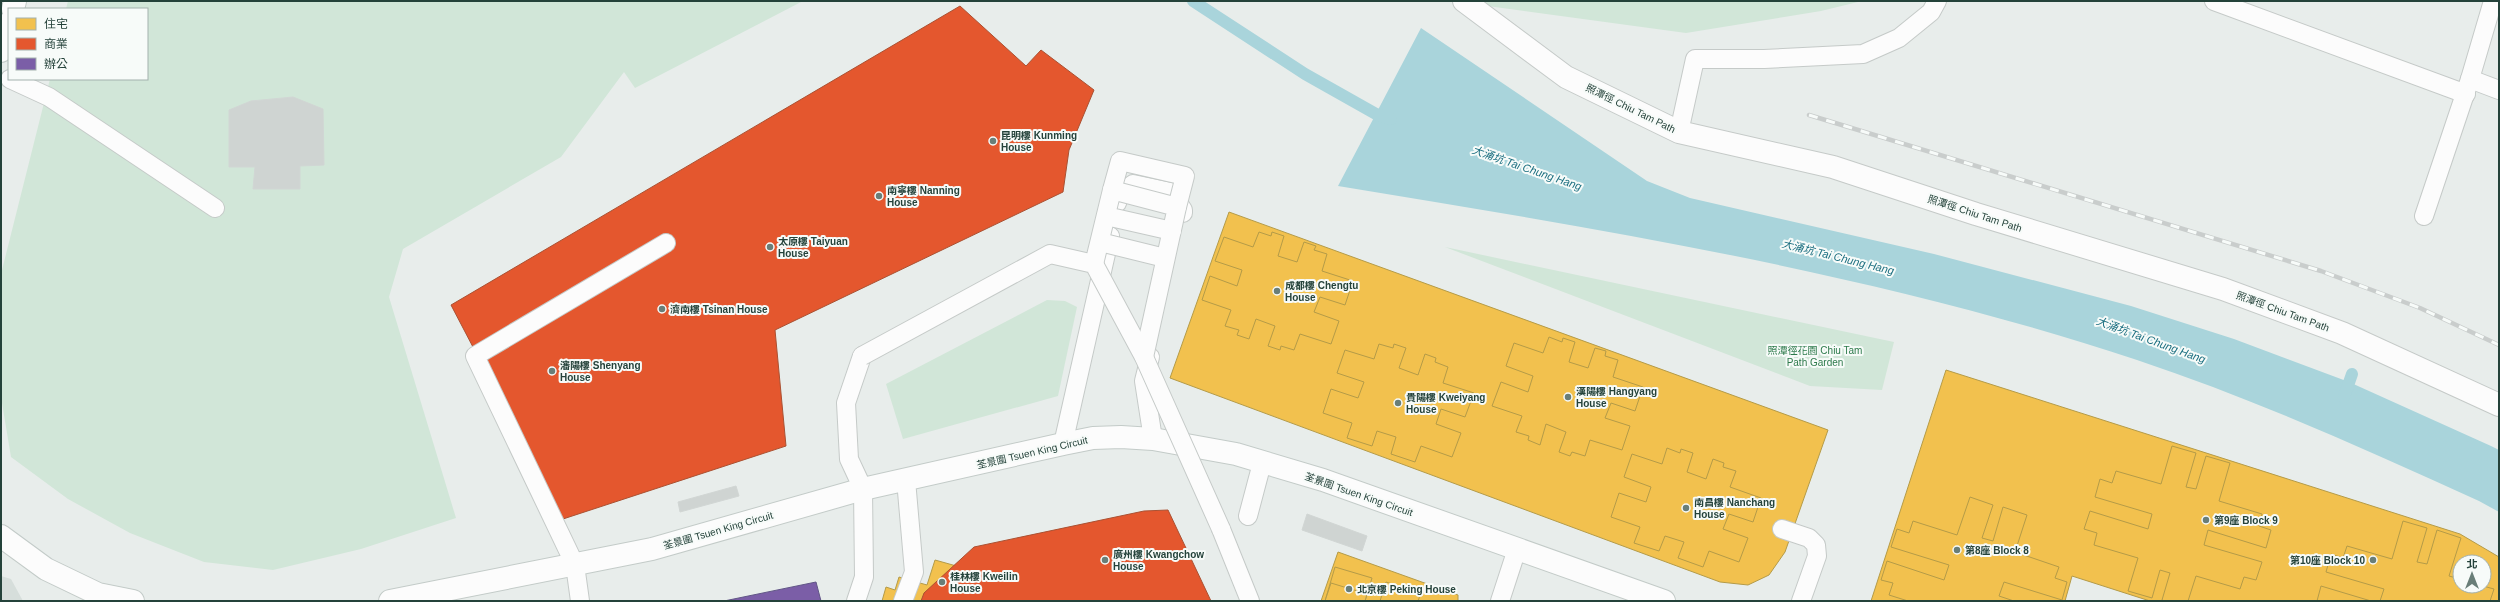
<svg xmlns="http://www.w3.org/2000/svg" width="2500" height="602" font-family="Helvetica,'Noto Sans TC',sans-serif">
<rect width="100%" height="100%" fill="#e8edeb"/>
<path fill="#d6dedb" d="M1,576L11,579L23,601H1Z"/>
<g fill="#d1e6d8">
<path d="M68,1H803L635,88L624,72L561,157L403,249L389,297L456,518L361,549L273,570L204,562L130,533L68,499L11,457L1,397V274L50,79H147V9H66Z"/>
<path d="M1451,1H1862L1821,11L1686,33Z"/>
<path d="M1445,247L1894,342L1882,390L1810,386Z"/>
<path d="M1047,300L1065,301L1077,307L1058,396L903,439L886,384Z"/>
</g>
<path fill="#a9d4db" d="M1421,28L1647,181L1690,198L1934,254L2131,306L2234,339L2349,382L2491,446L2499,450V512L2479,501C2367,450 2254,399 2137,360C1878,274 1607,230 1338,186Z"/>
<g fill="#f2c14e" stroke="#b49b48" fill-rule="evenodd">
<path d="M989,67L1004,94L1018,86L1025,97L1029,95L1035,106L1017,117L1027,134L1046,123L1052,134L1048,136L1055,148L1040,157L1056,185L1034,198L1021,175L1007,183L1019,205L998,218L981,190L966,198L959,186L956,188L950,178L968,167L959,150L941,159L934,149L938,147L931,135L945,127L930,100L952,88L966,112L981,104L966,79Z"/>
<path d="M875,121L890,148L904,140L911,152L915,150L921,161L903,171L913,189L932,178L938,189L934,190L941,203L926,211L942,239L920,252L907,229L893,238L906,260L883,273L867,244L852,253L846,240L841,243L835,232L855,222L844,204L826,214L820,203L824,201L817,189L832,181L816,154L838,142L852,167L867,158L853,134Z"/>
<path d="M766,172L781,200L795,192L802,203L805,201L812,212L794,222L804,240L823,229L829,240L825,242L832,254L817,262L833,291L811,303L798,281L784,289L796,311L774,324L758,296L743,304L736,292L733,294L727,284L745,273L735,255L717,265L711,254L715,253L708,241L722,233L707,206L729,193L743,218L758,210L743,185Z"/>
<path d="M1229,212L1828,430L1785,552L1769,575L1748,585L1720,582L1170,378Z"/>
<path d="M1259,232L1271,236L1272,232L1284,236L1278,256L1297,262L1304,242L1316,246L1314,250L1327,254L1322,271L1353,281L1345,305L1320,297L1314,312L1339,321L1331,344L1300,334L1294,350L1281,346L1280,350L1268,346L1275,326L1256,319L1249,339L1237,335L1239,330L1225,326L1231,310L1202,300L1210,276L1237,286L1242,270L1215,261L1224,237L1253,247Z"/>
<path d="M657,234L673,262L687,253L694,265L698,263L704,274L686,284L696,302L715,291L721,302L717,304L724,316L709,324L725,353L703,365L690,342L676,351L689,373L666,386L650,357L635,366L629,353L624,356L618,346L638,335L627,317L609,328L603,317L607,315L600,302L615,295L599,267L621,255L635,280L650,272L636,247Z"/>
<path d="M548,296L563,323L577,315L584,327L588,324L594,335L576,346L586,363L605,353L611,363L607,366L614,377L599,386L615,414L593,426L580,404L566,412L579,435L556,447L540,419L525,428L519,415L514,417L508,407L528,396L517,379L499,389L493,378L497,376L490,364L505,356L489,329L511,317L525,341L540,333L526,309Z"/>
<path d="M1549,337L1562,342L1563,338L1575,342L1569,362L1588,368L1595,348L1606,351L1605,356L1618,360L1613,377L1643,387L1635,411L1611,403L1605,418L1630,426L1622,450L1590,440L1585,456L1572,452L1570,456L1559,452L1566,432L1546,424L1540,445L1528,440L1529,436L1516,432L1522,416L1492,406L1501,382L1528,392L1533,376L1506,366L1514,343L1543,353Z"/>
<path d="M1379,344L1393,348L1394,344L1406,348L1399,368L1418,375L1425,354L1436,358L1435,362L1448,367L1443,383L1474,393L1465,417L1441,409L1436,424L1461,433L1452,457L1421,446L1415,462L1391,454L1396,437L1377,431L1372,446L1347,438L1352,423L1323,413L1331,389L1358,398L1364,382L1337,373L1345,350L1374,359Z"/>
<path d="M1946,370L2460,534L2499,557V601H2150L2072,576L2065,601H1871ZM2460,562H2484V586H2460Z"/>
<path d="M2172,446L2196,453L2186,487L2196,489L2206,456L2230,463L2219,501L2262,514L2259,526L2271,530L2266,548L2208,530L2204,545L2262,562L2256,580L2244,577L2240,589L2196,576L2188,601H2164L2162,600L2170,573L2160,570L2152,598L2128,591L2138,558L2094,545L2097,533L2084,529L2090,511L2148,529L2152,514L2095,497L2100,479L2112,483L2116,471L2161,484Z"/>
<path d="M1667,448L1680,453L1681,449L1693,453L1687,472L1706,479L1713,459L1724,463L1723,467L1736,471L1730,487L1761,498L1753,522L1729,514L1723,529L1748,538L1739,562L1709,551L1703,567L1678,558L1684,542L1665,536L1659,551L1634,543L1640,527L1611,517L1619,493L1646,502L1651,487L1624,477L1632,454L1662,464Z"/>
<path d="M1970,497L1993,505L1982,538L1993,541L2003,507L2027,515L2015,552L2059,567L2055,578L2067,582L2062,600L2004,582L1999,596L2014,601H1908L1889,595L1893,583L1881,580L1887,561L1944,580L1949,565L1891,547L1897,529L1909,533L1913,521L1957,535Z"/>
<path d="M1103,521L1128,529L1120,554L1133,557L1140,532L1165,540L1157,565L1185,573L1182,586L1191,589L1187,601L1156,594L1154,601H1049L1050,597L1041,594L1045,580L1076,589L1081,572L1050,563L1054,549L1063,551L1067,538L1096,547Z"/>
<path d="M2403,521L2427,528L2417,562L2427,564L2437,530L2461,538L2449,576L2460,579V586H2483L2494,589L2490,601H2380L2384,589L2326,572L2331,554L2343,558L2347,546L2392,559Z"/>
<path d="M1338,552L1458,595V601H1321Z"/>
<path d="M935,560L960,567L952,593L964,596L972,571L996,578L989,601H882L886,587L895,590L899,577L927,585Z"/>
<path d="M1335,567L1372,578L1365,601H1325Z"/>
<path d="M1386,582L1421,593L1418,601H1380Z"/>
<path d="M1331,583L1367,594L1365,601H1325Z"/>
<path d="M2321,586L2371,601H2317Z"/>
<path d="M783,596L794,600V601H781Z"/>
</g>
<g fill="#e4572e" stroke="#aa5132">
<path d="M960,6L1026,66L1041,50L1094,90L1069,150L1063,192L775,330L786,446L563,519L451,305Z"/>
<path d="M1168,510L1211,601H921L924,593L974,547L1144,511Z"/>
</g>
<path fill="#7b5ea7" stroke="#615686" d="M816,582L821,601H724Z"/>
<g fill="none" stroke-linecap="round" stroke-linejoin="round">
<g stroke="#a9d4db" stroke-width="12">
<path d="M1193,1L1305,74L1376,114L1391,119"/>
<path d="M2344,397L2352,374"/>
</g>
</g>
<g fill="#cfd4d2" stroke="#d1d6d4">
<path d="M293,97L323,109L324,165L300,166V189H253L255,167H229V110L251,101Z"/>
<path d="M736,486L739,496L680,512L678,502Z"/>
<path d="M1307,514L1367,536L1362,551L1302,530Z"/>
</g>
<g fill="none" stroke-linecap="round" stroke-linejoin="round">
<g stroke="#c5cac8" stroke-width="20">
<g id="lane">
<path d="M2214,1L2466,94"/>
<path d="M10,79L49,97L215,208"/>
<path d="M2470,79L2499,90"/>
<path d="M1679,132L1695,59H1764L1863,54L1899,38L1931,12L1937,1"/>
<path d="M1117,203L1119,195L1133,184L1171,192L1183,210V213"/>
<path d="M2424,216L2470,79L2493,1"/>
<path d="M1150,357L1144,381L1153,439"/>
<path d="M1063,444L1110,236"/>
<path d="M1248,516L1262,463"/>
<path d="M1221,529L1250,601"/>
<path d="M1782,529L1809,538L1816,545L1817,556L1801,601"/>
<path d="M580,601L575,565L475,356L666,243"/>
<path d="M856,601L864,577L863,489L849,459L846,403L862,356"/>
<path d="M903,601L914,572L906,480"/>
<path d="M1500,601L1517,549"/>
</g>
</g>
<g stroke="#c5cac8" stroke-width="24">
<path id="street" d="M1464,1L1566,77L1679,132L1833,167L1976,214L2223,289L2342,333L2499,405"/>
</g>
<g stroke="#c3cbc8" stroke-width="24">
<g id="secondary">
<path d="M13,9L15,1"/>
<path d="M1,51L9,23"/>
<path d="M1,536L46,569L98,594L133,601"/>
<path d="M390,601L652,549L863,489L1063,444L1093,438L1121,437L1153,439L1236,454L1323,480L1664,601"/>
</g>
</g>
<use href="#lane" stroke="#fcfcfc" stroke-width="18"/>
<use href="#street" stroke="#fcfcfc" stroke-width="22"/>
<use href="#secondary" stroke="#fcfcfc" stroke-width="22"/>
<g stroke="#c9cdcc" stroke-width="4.5">
<path id="rail" d="M1809,115L2321,271L2420,308L2499,345"/>
</g>
<use href="#rail" stroke="#f7fbf9" stroke-width="3" stroke-dasharray="9" stroke-linecap="butt"/>
<g stroke="#c5cac8" stroke-width="20" stroke-linecap="butt">
<g id="lane-bridge">
<path d="M1112,190L1120,161L1185,176L1177,207"/>
<path d="M1106,216L1172,231"/>
<path d="M1100,242L1165,258"/>
<path d="M1094,264L1112,190L1177,207L1144,357"/>
<path d="M862,356L1050,254L1094,264L1144,357L1221,529"/>
</g>
</g>
<use href="#lane-bridge" stroke="#fcfcfc" stroke-width="18"/>
</g>
<g fill="#697e78" stroke="#f7fbf9" stroke-width="1.5">
<circle cx="993" cy="141" r="4"/>
<circle cx="879" cy="196" r="4"/>
<circle cx="770" cy="247" r="4"/>
<circle cx="1277" cy="291" r="4"/>
<circle cx="662" cy="309" r="4"/>
<circle cx="552" cy="371" r="4"/>
<circle cx="1568" cy="397" r="4"/>
<circle cx="1398" cy="403" r="4"/>
<circle cx="1686" cy="508" r="4"/>
<circle cx="2206" cy="520" r="4"/>
<circle cx="1957" cy="550" r="4"/>
<circle cx="1105" cy="560" r="4"/>
<circle cx="2373" cy="560" r="4"/>
<circle cx="942" cy="582" r="4"/>
<circle cx="1349" cy="589" r="4"/>
</g>
<g text-anchor="middle" stroke-width="4" stroke-linejoin="round" paint-order="stroke">
<g font-size="10" fill="#24423a" stroke="#f7fbf9">
<text transform="translate(1631 108) rotate(26)" y="4">照潭徑 Chiu Tam Path</text>
<text transform="translate(1975 213) rotate(18)" y="4">照潭徑 Chiu Tam Path</text>
<text transform="translate(2283 311) rotate(20)" y="4">照潭徑 Chiu Tam Path</text>
<text transform="translate(1032 452) rotate(-13)" y="4">荃景圍 Tsuen King Circuit</text>
<text transform="translate(1359 494) rotate(19)" y="4">荃景圍 Tsuen King Circuit</text>
<text transform="translate(718 530) rotate(-16)" y="4">荃景圍 Tsuen King Circuit</text>
</g>
<g font-size="10" font-weight="bold" fill="#24423a" stroke="#f7fbf9" text-anchor="start">
<text x="1001" y="139">昆明樓 Kunming<tspan x="1001" dy="12">House</tspan></text>
<text x="887" y="194">南寧樓 Nanning<tspan x="887" dy="12">House</tspan></text>
<text x="778" y="245">太原樓 Taiyuan<tspan x="778" dy="12">House</tspan></text>
<text x="1285" y="289">成都樓 Chengtu<tspan x="1285" dy="12">House</tspan></text>
<text x="670" y="313">濟南樓 Tsinan House</text>
<text x="560" y="369">瀋陽樓 Shenyang<tspan x="560" dy="12">House</tspan></text>
<text x="1576" y="395">漢陽樓 Hangyang<tspan x="1576" dy="12">House</tspan></text>
<text x="1406" y="401">貴陽樓 Kweiyang<tspan x="1406" dy="12">House</tspan></text>
<text x="1694" y="506">南昌樓 Nanchang<tspan x="1694" dy="12">House</tspan></text>
<text x="2214" y="524">第9座 Block 9</text>
<text x="1965" y="554">第8座 Block 8</text>
<text x="1113" y="558">廣州樓 Kwangchow<tspan x="1113" dy="12">House</tspan></text>
<text x="2365" y="564" text-anchor="end">第10座 Block 10</text>
<text x="950" y="580">桂林樓 Kweilin<tspan x="950" dy="12">House</tspan></text>
<text x="1357" y="593">北京樓 Peking House</text>
</g>
<g font-size="10" fill="#2d7a4b" stroke="#f7fbf9">
<text x="1815" y="354">照潭徑花園 Chiu Tam<tspan x="1815" dy="12">Path Garden</tspan></text>
</g>
<g font-size="11" font-style="italic" fill="#1c6f80" stroke="#f7fbf9">
<text transform="translate(1527 168) rotate(19)" y="4">大涌坑 Tai Chung Hang</text>
<text transform="translate(1838 257) rotate(14)" y="4">大涌坑 Tai Chung Hang</text>
<text transform="translate(2151 340) rotate(20)" y="4">大涌坑 Tai Chung Hang</text>
</g>
</g>
<rect width="2500" height="602" fill="none" stroke="#24423a" stroke-width="4"/>
<rect x="8" y="8" width="140" height="72" fill="#f7fbf9" stroke="#a3b1ad"/>
<rect x="16" y="18" width="20" height="12" fill="#f2c14e" stroke="#a3b1ad"/>
<text x="44" y="28" font-size="12" fill="#24423a">住宅</text>
<rect x="16" y="38" width="20" height="12" fill="#e4572e" stroke="#a3b1ad"/>
<text x="44" y="48" font-size="12" fill="#24423a">商業</text>
<rect x="16" y="58" width="20" height="12" fill="#7b5ea7" stroke="#a3b1ad"/>
<text x="44" y="68" font-size="12" fill="#24423a">辦公</text>
<g transform="translate(2472 574)"><circle r="19" fill="#f7fbf9" stroke="#a3b1ad"/>
<path d="M0-3L7 15L0 10L-7 15Z" fill="#697e78"/>
<text y="-6" font-size="11" font-weight="bold" text-anchor="middle" fill="#24423a">北</text>
</g>
</svg>
